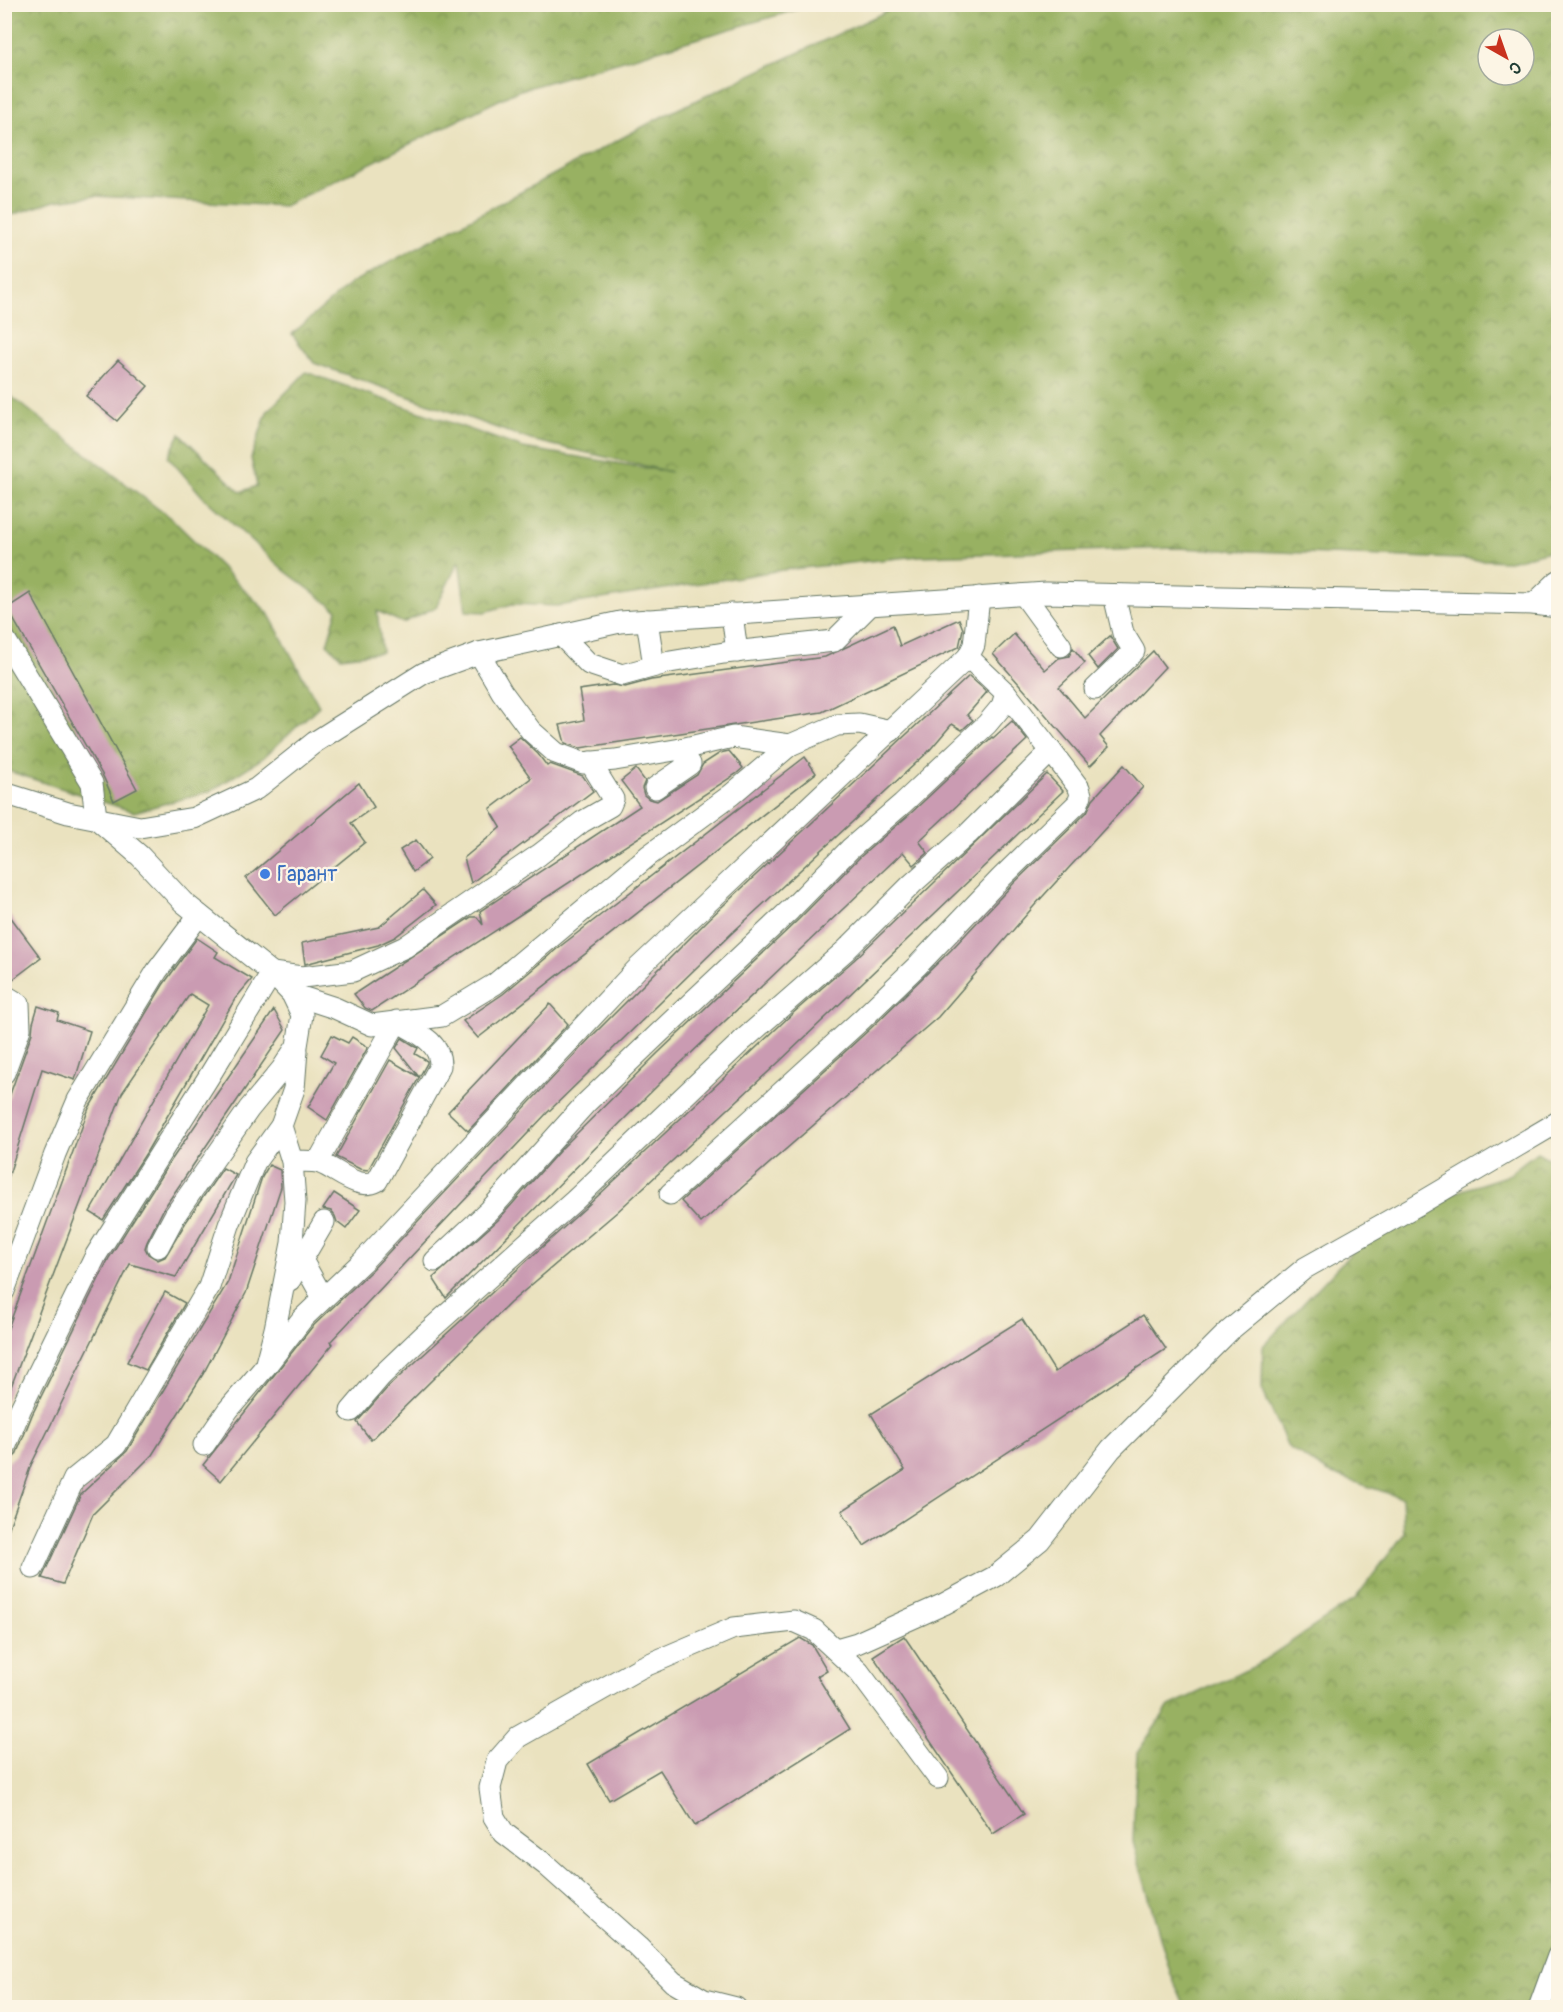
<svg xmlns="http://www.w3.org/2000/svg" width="1563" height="2012" font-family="Pangolin,sans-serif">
<defs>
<pattern id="forest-crowns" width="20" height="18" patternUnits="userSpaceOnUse" patternTransform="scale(1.5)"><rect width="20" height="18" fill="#98b162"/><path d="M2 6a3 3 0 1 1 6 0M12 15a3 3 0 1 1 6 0" fill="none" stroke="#7b9152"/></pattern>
</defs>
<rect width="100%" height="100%" fill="#fcf5e5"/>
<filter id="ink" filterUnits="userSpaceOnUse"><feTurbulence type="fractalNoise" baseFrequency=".0167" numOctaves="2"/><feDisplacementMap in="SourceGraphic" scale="12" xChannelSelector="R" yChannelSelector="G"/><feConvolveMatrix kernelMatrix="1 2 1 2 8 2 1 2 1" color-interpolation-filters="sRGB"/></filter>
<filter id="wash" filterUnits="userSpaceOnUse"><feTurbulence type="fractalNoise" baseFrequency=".008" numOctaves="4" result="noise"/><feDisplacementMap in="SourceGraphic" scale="24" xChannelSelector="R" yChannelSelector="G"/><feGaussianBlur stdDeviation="1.35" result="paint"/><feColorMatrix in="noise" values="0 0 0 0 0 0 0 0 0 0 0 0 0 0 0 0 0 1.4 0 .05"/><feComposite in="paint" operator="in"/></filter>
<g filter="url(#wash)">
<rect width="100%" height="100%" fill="#eae2bf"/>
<g fill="url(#forest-crowns)" stroke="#5c774b" stroke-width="1.5" fill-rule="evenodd">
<path d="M5,4H813V5L517,91L284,206L95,196L55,201L5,217Z"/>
<path d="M900,5H1558V549L1509,561L1176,548L919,556L782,570L558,606L512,604L485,612L466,611L459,561L436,607L403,623L377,611L382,652L341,657L327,644L337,610L285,571L203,497L168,457L180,434L240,492L257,486L251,458L267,412L306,372L523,448L671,472L531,440L314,363L292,334L351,283L661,117ZM1488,39H1524V75H1488Z"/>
<path d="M4,391L173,520L268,613L319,706L263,758L211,791L134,812L5,770Z"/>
<path d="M1537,1152L1558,1164V2007H1185L1171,1975L1133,1842L1137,1753L1169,1706L1255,1666L1355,1599L1404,1534L1402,1498L1329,1473L1288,1447L1262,1389L1263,1346L1371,1232L1419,1204L1506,1176Z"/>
</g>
<g id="blocks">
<g fill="#ca9bb2">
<path d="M118,360L148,386L117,421L86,396Z"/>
<path d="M30,593L137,789L114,801L103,776L7,608Z"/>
<path d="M959,619L963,629L959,647L822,712L580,748L565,743L560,725L584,720L579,690L613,685L625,687L651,680L825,657L893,625L900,646Z"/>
<path d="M1014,634L1045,670L1059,658L1069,656L1073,648L1085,663L1059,687L1085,718L1153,651L1165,667L1100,736L1109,747L1090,766L993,654Z"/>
<path d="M1110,636L1118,649L1098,669L1088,656Z"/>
<path d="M969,676L987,692L967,715L973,720L962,730L952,724L928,752L733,932L547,1113L330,1342L333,1344L221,1481L203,1465L312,1327L371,1271L592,1036L710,918Z"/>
<path d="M1012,721L1027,740L919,841L928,853L914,865L903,852L665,1078L446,1298L433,1278L498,1220L562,1148L658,1053L799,919L859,858L910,814L992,737L993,738Z"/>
<path d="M520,737L538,754L547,766L550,764L583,776L593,791L471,883L464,858L501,827L490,809L531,778L508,746Z"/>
<path d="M729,751L743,768L736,774L372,1011L365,1008L354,994L471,917H477L483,925L480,911L640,806L621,781L636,769L645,781L642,788L644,795L649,799L657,801L697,775L703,764L720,753Z"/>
<path d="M805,757L816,773L478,1038L463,1021L503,994L558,948Z"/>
<path d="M1124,765L1143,787L1034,906L938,1017L701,1223L681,1201L871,1028L951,950L1014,883L1087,812L1093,799Z"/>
<path d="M1047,774L1063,791L780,1061L617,1212L510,1303L371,1440L357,1422L389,1386L584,1209L792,1014L854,960Z"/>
<path d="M359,783L374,807L351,823L365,842L275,915L246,878Z"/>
<path d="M416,840L430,859L413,872L400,850Z"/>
<path d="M423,890L436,905L395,937L378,945L305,964L302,943L379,927Z"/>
<path d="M4,908L41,958L8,983L4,982Z"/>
<path d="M197,938L218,952L215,957L252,979L235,999L146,1153L103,1220L90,1212L208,1005L190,994L122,1093L6,1400H4V1339L89,1108L163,985Z"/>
<path d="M550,1004L568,1024L468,1131L448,1112Z"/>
<path d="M38,1006L59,1013L57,1020L90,1031L75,1080L42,1069L8,1178H4V1111L32,1033L33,1023Z"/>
<path d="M274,1010L285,1030L164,1208L147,1242L145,1248L148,1254L158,1260L165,1257L186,1222L223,1168L236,1175L176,1277L130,1264L31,1465L7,1533H4V1468L8,1462L16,1455L32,1415L109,1258L166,1168Z"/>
<path d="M332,1035L348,1043L352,1037L368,1047L327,1120L308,1107L334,1063L321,1055Z"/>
<path d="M402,1038L418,1048L415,1054L427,1061V1063L368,1170L360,1169L336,1157L390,1060L419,1077L396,1048Z"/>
<path d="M269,1165L280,1170L281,1187L246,1293L203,1374L152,1455L93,1514L63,1584L42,1578L81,1494L127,1451L228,1282L262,1177Z"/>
<path d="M334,1193L360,1210L346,1229L337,1222L335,1216L331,1211L323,1209Z"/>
<path d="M165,1292L185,1303L146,1370L127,1362Z"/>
<path d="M1143,1315L1166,1349L864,1546L842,1511L905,1470L871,1414L1022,1319L1055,1372Z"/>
<path d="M904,1636L1024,1814L993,1834L873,1656Z"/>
<path d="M800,1638L812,1645L827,1670L817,1676L850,1729L695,1826L660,1770L609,1800L588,1764Z"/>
</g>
</g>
</g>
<g filter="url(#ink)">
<use href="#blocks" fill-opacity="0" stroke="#667765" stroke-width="1.5"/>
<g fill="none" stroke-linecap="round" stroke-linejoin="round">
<g stroke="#667765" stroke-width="23">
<g id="minor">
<path d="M1024,595L1061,646"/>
<path d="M1534,604L1558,581"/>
<path d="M732,614L737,652"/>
<path d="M647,620L654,666"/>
<path d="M561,635L589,664L622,675L670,662L724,653L834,641L870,605"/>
<path d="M4,638L92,783L96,818L140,856L183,902L272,973L292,994L302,1015L297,1046L282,1069L249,1109L175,1215L158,1247"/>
<path d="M479,653L502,692L531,731L556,753L583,763L615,760L681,749L733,737L790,745"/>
<path d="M1095,689L1134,651L1123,633L1114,595"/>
<path d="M655,788L690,764L681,749"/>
<path d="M4,793L68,813L140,827L194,818L256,789L315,742L424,673L479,653L620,622L1046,593L1534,604L1558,607"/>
<path d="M272,973L302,977L353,971L405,947L539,855L582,822L610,806L613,799L590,762"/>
<path d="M292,994L335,1008L372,1025L442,1016L495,984L648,856L731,795L790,745L837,725L859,724L891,731"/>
<path d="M4,995L19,1004L20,1029L4,1073"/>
<path d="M292,1161C301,1162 312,1160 320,1163C338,1170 358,1191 377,1181L440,1066C441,1041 415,1032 397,1021L318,1162"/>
<path d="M670,1194L862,1019L917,966L1001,878L1078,803L1081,795L1079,788L1051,751"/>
<path d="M297,1251L323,1298"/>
<path d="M435,1261L489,1211L586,1103L657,1035L790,910L850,849L902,804L987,724L1002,706L1006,693L968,657"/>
<path d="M290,1280L324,1222"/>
<path d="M4,1291L55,1154L78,1100L157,971L199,915"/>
<path d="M265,1367L303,1318L362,1262L636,970L968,657L974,645L979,597"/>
<path d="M351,1411L380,1377L423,1336L575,1200L743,1040L846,950L912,884L968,834L1051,751L1006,693"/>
<path d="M204,1445L228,1410L265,1367L275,1329L292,1243L295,1201L292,1161L281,1126"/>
<path d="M4,1450L20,1410L96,1255L208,1078L272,973"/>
<path d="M33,1568L74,1479L116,1445L209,1287L229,1225L255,1162L281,1126L294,1089L297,1050"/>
<path d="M836,1649L857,1643L944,1604L996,1576L1040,1540L1111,1449L1229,1331L1305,1268L1419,1204L1558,1122"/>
<path d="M736,2008L704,2000L673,1982L638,1947L546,1865L504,1833L494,1817L490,1788L497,1761L518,1737L640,1668L734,1628L794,1621L814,1630L859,1672L938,1778"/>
<path d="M1539,2008L1558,1956"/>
</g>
</g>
<use href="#minor" stroke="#fff" stroke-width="21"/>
</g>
</g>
<circle fill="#3f7fe0" stroke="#fcf5e5" stroke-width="2" cx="265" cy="874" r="6"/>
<g text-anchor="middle" stroke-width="4.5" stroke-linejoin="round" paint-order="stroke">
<g font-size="21" fill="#366cbe" stroke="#fcf5e5" text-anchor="start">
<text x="277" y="881">Гарант</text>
</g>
</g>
<rect width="1563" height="2012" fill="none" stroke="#fcf5e5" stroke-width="24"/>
<g transform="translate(1506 57) rotate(140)"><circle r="28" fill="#fcf5e5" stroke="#a4ab9e" stroke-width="1.5"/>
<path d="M0-4.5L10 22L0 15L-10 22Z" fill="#c8321e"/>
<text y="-9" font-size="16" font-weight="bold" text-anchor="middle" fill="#1f3d34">С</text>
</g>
</svg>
